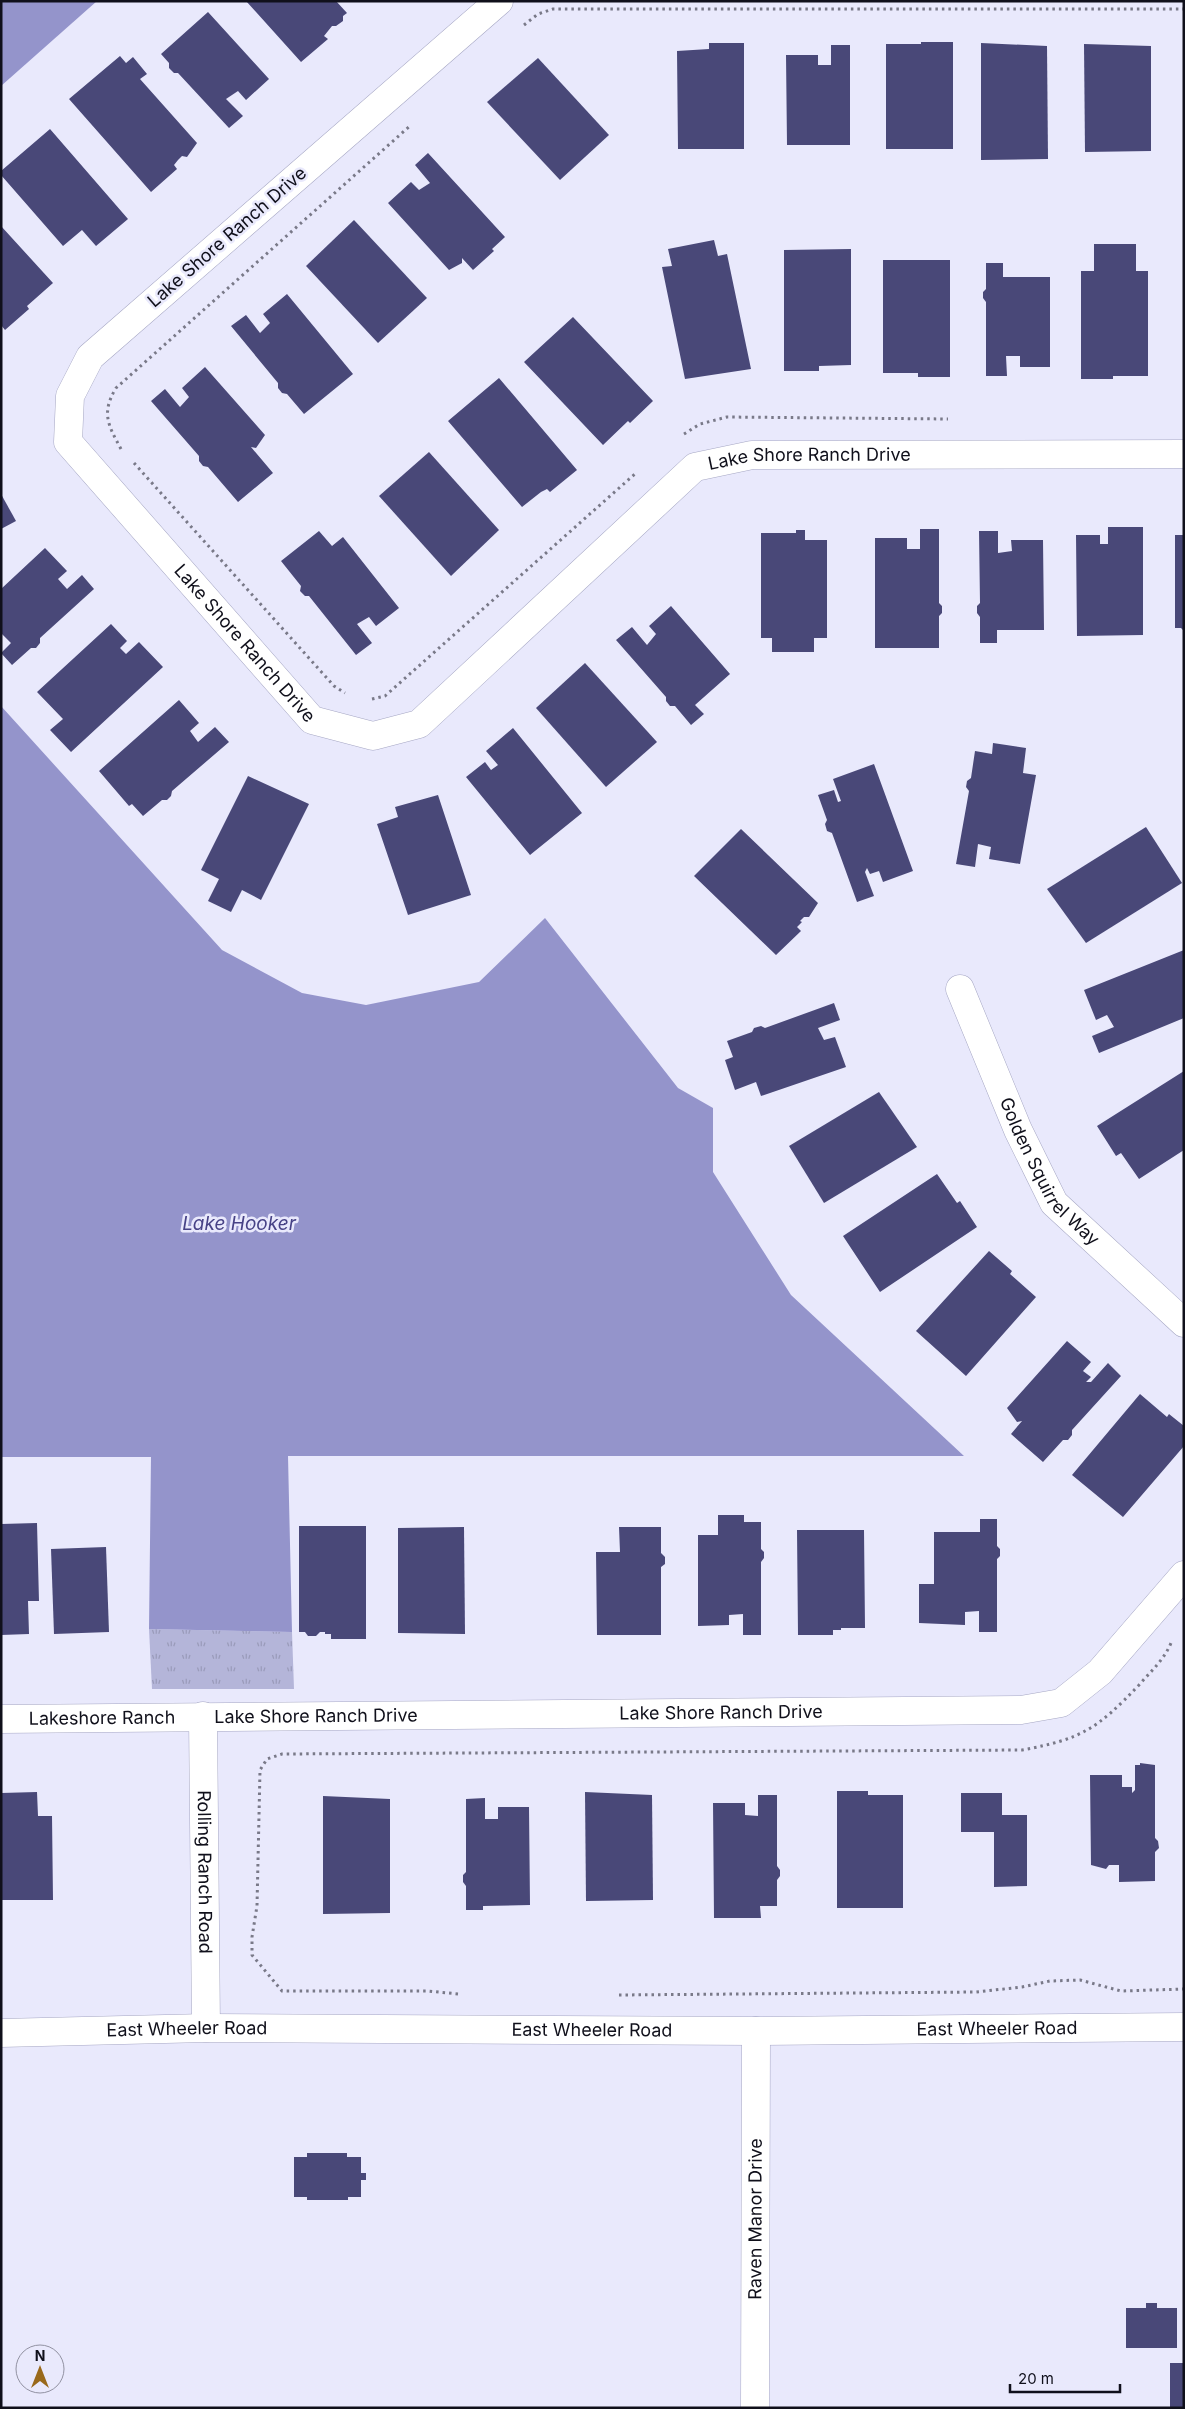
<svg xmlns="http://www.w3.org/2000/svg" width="1185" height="2409" font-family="Inter,sans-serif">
<defs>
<pattern id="grass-tufts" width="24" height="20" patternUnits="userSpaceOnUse" patternTransform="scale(1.25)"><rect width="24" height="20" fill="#b4b5d9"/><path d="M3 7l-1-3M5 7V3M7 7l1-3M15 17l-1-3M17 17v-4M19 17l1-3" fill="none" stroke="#9a9bba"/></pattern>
</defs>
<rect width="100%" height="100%" fill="#e9e9fc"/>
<path fill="url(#grass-tufts)" d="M149,1629L292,1632L294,1689H152Z"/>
<g fill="#9494cb">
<path d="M1,1H97L1,86Z"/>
<path d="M1,706L222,950L302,993L366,1005L479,982L545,918L678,1088L713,1108V1172L791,1295L964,1456H288L292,1632L149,1629L151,1457H1Z"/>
</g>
<g fill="#494878">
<path d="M246,1H336L347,13L343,16V21L336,26H332L324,36L328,39L301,62Z"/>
<path d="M208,12L269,79L246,100L238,91L226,99L243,116L229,128L178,73H174L169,68V63L161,54Z"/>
<path d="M921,42H953V149H886V44H921Z"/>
<path d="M709,43H744V149H678L677,51L709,49Z"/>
<path d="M981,43L1047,46L1048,159L981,160Z"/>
<path d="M1084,44L1151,46V151L1085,152Z"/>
<path d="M831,45H850V145H787L786,55H818V65H831Z"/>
<path d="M120,56L126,63L133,57L147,74L140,79L197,143L187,157L182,156L178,160L174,165L177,169L151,192L69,99Z"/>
<path d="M538,58L609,135L560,180L487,102Z"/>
<path d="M50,129L128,219L96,246L82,230L63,246L1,175V171Z"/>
<path d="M428,153L505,237L492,249L494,251L473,270L462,258V263L449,270L388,203L411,182L419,190L430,183L415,165Z"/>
<path d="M354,220L427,298L378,343L306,266Z"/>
<path d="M1,226L53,283L27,306L29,309L5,330L1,325Z"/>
<path d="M714,240L718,256L727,254L751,369L685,379L662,267L672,266L668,249Z"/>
<path d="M1094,244H1136V271H1148V376H1113V379H1081V271H1094Z"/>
<path d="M851,249V365L819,366V371H784V250Z"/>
<path d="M883,260H950V377H918V373H883Z"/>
<path d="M986,263H1003V277H1050V367H1020V356H1006L1007,376H986V302L983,298V292L986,289Z"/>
<path d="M287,294L353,374L304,414L287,394L282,393L278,388V383L231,326L246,315L260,333L270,323L263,314Z"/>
<path d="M573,317L653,401L630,423L628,421L603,445L524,362Z"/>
<path d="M205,367L265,435L256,448L251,447L273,473L238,502L208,467L203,466L199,461V456L151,401L165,389L180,407L189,397L182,388Z"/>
<path d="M499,378L577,470L550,492L547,489L541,492L522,507L448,421Z"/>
<path d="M429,452L499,530L451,576L379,496Z"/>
<path d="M1,494L16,521L1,529Z"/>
<path d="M1108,527H1143V635L1077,636L1076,535H1100V544H1108Z"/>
<path d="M920,529H939V603L942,606V613L939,616V648H875V538H907V549H920Z"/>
<path d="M796,530H805V540H827V638H814V652H772V638H761V533H796Z"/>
<path d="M319,531L332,546L343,537L399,608L376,626L369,617L357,624L372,643L356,655L309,596H305L300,591L301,586L281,561Z"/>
<path d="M979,531H998V553L1012,551L1011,540H1043L1044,630H997V643H980V617L977,613V606L980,603Z"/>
<path d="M1175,535H1184V631L1181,628H1175Z"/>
<path d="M45,548L67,571L58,579L67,589L82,575L94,589L40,638V643L36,648H31L12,665L1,653L11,643L1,633V589Z"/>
<path d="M671,606L730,674L695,705L704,714L691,725L675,706H670L666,701V697L616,640L632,627L647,645L656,634L649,626Z"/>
<path d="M111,624L127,641L120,648L126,654L139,642L163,667L71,752L50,730L63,719L37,692Z"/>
<path d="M585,663L657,742L606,787L536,708Z"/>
<path d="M179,700L199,723L190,731L198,742L215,727L229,742L172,791L171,796L167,800H162L143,816L132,804L129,806L99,771Z"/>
<path d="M513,728L582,813L530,855L466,777L485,762L491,770L498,765L486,751Z"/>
<path d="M993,743L1026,748L1023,773L1036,775L1020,864L989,859L991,847L978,844L975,867L956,864L969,791L966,787L967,781L971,778L975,751L992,754Z"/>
<path d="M874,764L913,871L883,882L879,871L870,874L867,868L865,872L874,896L857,902L832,833L827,831L825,824L827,820L818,795L834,790L838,802L841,801L833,779Z"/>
<path d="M248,776L309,804L261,900L242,890L231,912L208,901L219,879L201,870Z"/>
<path d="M438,795L471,895L408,915L377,824L398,817L395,807Z"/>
<path d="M1146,827L1182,883L1086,943L1047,889Z"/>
<path d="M741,829L818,903L809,917H804L800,921L802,922L797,927L801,931L776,955L694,876Z"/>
<path d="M1184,950V1018L1099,1053L1092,1036L1114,1027L1107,1015L1096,1020L1084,990Z"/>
<path d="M834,1003L840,1020L818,1028L824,1040L835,1037L846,1067L761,1096L756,1082L735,1090L725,1060L733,1057L727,1041L752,1032L754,1028L761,1026L765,1028Z"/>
<path d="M1184,1071V1150L1139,1179L1121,1153L1116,1156L1097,1126Z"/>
<path d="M879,1092L917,1147L824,1203L789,1146Z"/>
<path d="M937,1174L957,1203L960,1201L977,1227L880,1292L843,1236Z"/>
<path d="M989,1251L1012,1271L1010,1274L1036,1297L966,1376L916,1331Z"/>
<path d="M1067,1341L1091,1362L1083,1371L1091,1377L1086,1382H1091L1108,1363L1121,1376L1072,1430V1435L1068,1440H1063L1043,1462L1011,1434L1022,1421L1017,1422L1007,1408Z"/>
<path d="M1140,1394L1167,1417L1169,1414L1184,1426V1446L1123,1517L1072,1475Z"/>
<path d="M718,1515H744V1522H761V1549L764,1552V1558L761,1562V1635H743V1614L729,1615V1625L698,1626V1535H718Z"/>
<path d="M980,1519H997V1546L1000,1549V1556L997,1559V1632H979V1611L965,1612V1625L919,1623V1584H934V1532H980Z"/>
<path d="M37,1523L39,1601H28L29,1634L1,1635V1524Z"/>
<path d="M299,1526H366V1639H331V1634H325V1632H320L316,1636H308L305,1632H299Z"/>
<path d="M464,1527L465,1634L398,1633V1528Z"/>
<path d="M619,1527H661V1553L665,1557V1564L661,1567V1635H597L596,1552H620Z"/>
<path d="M797,1530H864L865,1628H841V1630H833V1635H798Z"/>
<path d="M106,1547L109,1632L54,1634L51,1549Z"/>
<path d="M1140,1763L1155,1765V1838L1158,1841L1159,1848L1155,1852V1881L1119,1882V1865H1109L1106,1869L1091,1865L1090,1775H1122V1787H1132V1793L1135,1790V1765H1140Z"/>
<path d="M837,1791H868V1795H903V1908H837Z"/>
<path d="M37,1792L38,1816H52L53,1900H1V1793Z"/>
<path d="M585,1792L652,1795L653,1900L586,1901Z"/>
<path d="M961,1793H1002V1815H1027V1886L994,1887V1832H961Z"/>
<path d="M758,1795H777V1866L780,1870V1876L777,1880V1906H760L761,1918H714L713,1803H745V1815L758,1816Z"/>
<path d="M323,1796L390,1799V1913L323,1914Z"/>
<path d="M485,1798V1819H498V1807H529L530,1905L483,1906V1910H466V1886L463,1882V1875L466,1872V1799Z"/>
<path d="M307,2153H347V2157H361V2173H366V2180H361V2197H348V2200H307V2197H294V2157H307Z"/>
<path d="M1146,2303H1157V2308H1177V2348H1126V2308H1146Z"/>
<rect x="1170" y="2363" width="14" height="45"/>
</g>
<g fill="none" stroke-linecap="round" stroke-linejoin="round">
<g stroke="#a6a7c4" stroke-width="29">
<g id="street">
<path id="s1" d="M499,1L90,357L70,396L68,442L312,720L373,736L419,724L695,467L752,455L1184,454"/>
<path id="s2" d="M960,989L1018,1130L1054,1203L1184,1323"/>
<path id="s3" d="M203,1716L206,2028"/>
<path id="s4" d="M1,1719L1021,1710L1061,1703L1100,1672L1184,1575"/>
<path id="s5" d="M755,2408L756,2031"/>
</g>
</g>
<g stroke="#a6a7c4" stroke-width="29">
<g id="secondary">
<path id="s6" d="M1,2033L206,2028L756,2031L1184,2027"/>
</g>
</g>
<g stroke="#797988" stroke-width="3" stroke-dasharray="2.5 4" stroke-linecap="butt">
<path d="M524,25L538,14L553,9H1184"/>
<path d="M684,434L700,424L727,417L948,419"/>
<path d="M121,449C108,425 101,413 116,388L411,125"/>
<path d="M134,463L334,686L345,693"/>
<path d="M372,699L385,696L636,473"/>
<path d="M458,1994L428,1991H282L252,1955V1937L257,1906L260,1770L267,1759L282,1754L1022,1750C1082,1739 1097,1729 1139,1685C1151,1671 1164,1660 1171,1643"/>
<path d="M619,1995L976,1992L1022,1987L1050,1981L1080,1980L1121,1991L1184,1989"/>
</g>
<use href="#street" stroke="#fff" stroke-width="28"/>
<use href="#secondary" stroke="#fff" stroke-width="28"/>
</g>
<g text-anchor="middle" stroke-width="5" stroke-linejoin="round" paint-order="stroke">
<g font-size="18" fill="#10101b" stroke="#e9e9fc">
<text transform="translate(227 237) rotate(-41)" y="6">Lake Shore Ranch Drive</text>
<text dy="6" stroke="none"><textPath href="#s1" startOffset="1605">Lake Shore Ranch Drive</textPath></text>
<text dy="6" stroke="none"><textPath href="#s1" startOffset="900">Lake Shore Ranch Drive</textPath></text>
<text dy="6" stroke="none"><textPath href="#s2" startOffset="205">Golden Squirrel Way</textPath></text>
<text dy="6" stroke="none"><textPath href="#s4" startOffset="720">Lake Shore Ranch Drive</textPath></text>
<text dy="6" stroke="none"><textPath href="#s4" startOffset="315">Lake Shore Ranch Drive</textPath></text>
<text dy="6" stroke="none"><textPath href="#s4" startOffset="101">Lakeshore Ranch</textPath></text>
<text dy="6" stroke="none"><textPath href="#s3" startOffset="156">Rolling Ranch Road</textPath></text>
<text dy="6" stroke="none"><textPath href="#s6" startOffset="186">East Wheeler Road</textPath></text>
<text dy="6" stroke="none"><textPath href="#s6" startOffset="996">East Wheeler Road</textPath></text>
<text dy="6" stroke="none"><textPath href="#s6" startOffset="591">East Wheeler Road</textPath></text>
<text dy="6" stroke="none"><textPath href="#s5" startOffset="189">Raven Manor Drive</textPath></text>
</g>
<g font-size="19" font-style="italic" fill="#474286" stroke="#e9e9fc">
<text x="239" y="1230">Lake Hooker</text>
</g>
</g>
<rect width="1185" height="2409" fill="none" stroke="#10101b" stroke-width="5"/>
<g transform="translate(40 2369)"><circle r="24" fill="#e9e9fc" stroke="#9292a2"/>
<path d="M0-4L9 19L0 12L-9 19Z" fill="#99691b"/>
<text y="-8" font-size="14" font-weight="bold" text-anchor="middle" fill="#10101b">N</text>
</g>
<path d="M1010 2384v8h110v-8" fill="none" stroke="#10101b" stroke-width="2.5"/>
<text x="1018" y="2384" font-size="15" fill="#10101b" stroke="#e9e9fc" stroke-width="4" paint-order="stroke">20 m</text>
</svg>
